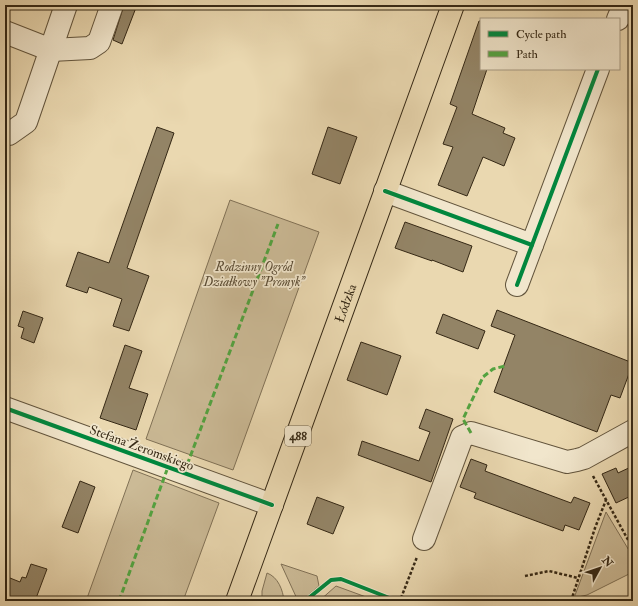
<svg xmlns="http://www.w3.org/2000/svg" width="638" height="606" font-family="'IM FELL Double Pica',serif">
<rect width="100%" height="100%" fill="#ead8b0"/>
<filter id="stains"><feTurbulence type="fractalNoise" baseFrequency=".005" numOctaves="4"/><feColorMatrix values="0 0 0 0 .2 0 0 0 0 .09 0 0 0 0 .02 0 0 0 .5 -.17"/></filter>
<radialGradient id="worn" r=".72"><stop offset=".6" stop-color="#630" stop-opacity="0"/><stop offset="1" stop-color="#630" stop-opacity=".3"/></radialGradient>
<g fill="#cbba96" stroke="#807156">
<path d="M230,200L319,232L233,470L146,439Z"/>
<path d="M133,470L219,503L183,601H86Z"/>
<path d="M606,512L633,557V572L587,595L574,598Z"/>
<path d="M281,564L317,576L319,586L301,601H298Z"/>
<path d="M267,573C278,577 283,590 284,601H262V591Z"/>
<path d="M336,586L377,601H319Z"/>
</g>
<g fill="#938466" stroke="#352815">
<path d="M124,5H137L122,44L113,40Z"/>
<path d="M479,21H481V69H487L472,114L505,128L503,133L515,138L504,166L483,157L467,196L438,185L453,147L443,144L457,107L450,104Z"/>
<path d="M157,127L174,133L127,268L149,276L129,331L113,326L122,299L89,287L87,293L66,286L78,252L109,263Z"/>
<path d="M328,127L357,137L340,184L312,174Z"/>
<path d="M405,222L472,246L463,272L432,260V261L395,248Z"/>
<path d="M497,310L633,363L620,398L611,395L597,432L494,392L515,335L491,326Z"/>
<path d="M23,311L43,318L34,343L21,338L24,328L18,326Z"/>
<path d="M443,314L485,331L478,349L436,333Z"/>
<path d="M361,342L401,356L387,395L347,380Z"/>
<path d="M125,345L142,351L129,388L148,394L136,430L100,418Z"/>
<path d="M426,409L453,419L431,482L358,455L362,441L419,461L430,432L419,428Z"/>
<path d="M471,459L487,465L485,471L571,503L574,497L590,503L579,530L565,525L563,531L474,498L476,493L460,487Z"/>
<path d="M633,466V495L616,503L602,474L616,468L618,473Z"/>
<path d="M80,481L95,487L78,533L62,527Z"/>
<path d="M317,497L344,507L333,534L307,524Z"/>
<path d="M31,564L47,569L35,601H5V576L20,582L22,577L26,578Z"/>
</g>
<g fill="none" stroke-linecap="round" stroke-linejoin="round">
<g stroke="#62543c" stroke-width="24">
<g id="minor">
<path d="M618,19L624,5"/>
<path d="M5,32L51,50L90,48L99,42L112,5"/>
<path d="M5,133L9,134L26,122L66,5"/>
<path d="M385,191L532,245"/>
<path d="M517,285L598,69"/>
<path d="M5,408L272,505"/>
<path d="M424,539L462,437L471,433L567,462L577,460L584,458L633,431"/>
</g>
</g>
<g stroke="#352815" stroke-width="24">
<g id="major">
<path id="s1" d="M237,601L453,5"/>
</g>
</g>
<g stroke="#352815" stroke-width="2.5" stroke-dasharray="3 2" stroke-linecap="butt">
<path d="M593,476L633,549"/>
<path d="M525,576L549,571L578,578"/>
<path d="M401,598L417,557"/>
<path d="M571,601L595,528L606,500"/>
</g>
<use href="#minor" stroke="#f1e6cc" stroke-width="22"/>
<use href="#major" stroke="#ead8b0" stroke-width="22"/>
<path stroke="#352815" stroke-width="1" d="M623,601L633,596"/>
<g stroke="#53a340" stroke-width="3" stroke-dasharray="6 3" stroke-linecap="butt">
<path d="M471,433L463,419L483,377L493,369L505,366"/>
<path d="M184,473L278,224"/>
<path d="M119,601L168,467"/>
</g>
<g stroke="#f1e6cc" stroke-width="6">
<g id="cycleway">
<path d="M385,191L532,245"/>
<path d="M517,285L598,69"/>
<path d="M5,408L272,505"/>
<path d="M305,601L331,580L341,579L397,601"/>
</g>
</g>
<use href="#cycleway" stroke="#00873e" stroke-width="4"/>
</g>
<g text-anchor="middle" stroke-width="3.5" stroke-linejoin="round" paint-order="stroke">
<rect fill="#f1e6cc" stroke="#6d614c" stroke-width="1" x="285" y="426" width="26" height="20" rx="3"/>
<g font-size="12" font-weight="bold" fill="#352815">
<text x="298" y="440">488</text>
</g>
<g font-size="13" font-style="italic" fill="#5a4c35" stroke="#f1e6cc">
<text x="254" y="271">Rodzinny Ogród<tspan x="254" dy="15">Działkowy "Promyk"</tspan></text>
</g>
<g font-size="13" fill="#352815" stroke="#f1e6cc">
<text dy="5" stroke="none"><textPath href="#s1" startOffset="317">Łódzka</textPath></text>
<text transform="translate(142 447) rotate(20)" y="5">Stefana Żeromskiego</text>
</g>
</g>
<rect width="638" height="606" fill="none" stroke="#ead8b0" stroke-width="20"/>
<rect x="6" y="6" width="626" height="594" fill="none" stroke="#352815" stroke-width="2"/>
<rect x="10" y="10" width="618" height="586" fill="none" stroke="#352815"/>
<rect x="480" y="18" width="140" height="52" fill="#f1e6cc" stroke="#a69a83"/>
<rect x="488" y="31" width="20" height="6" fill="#00873e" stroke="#a69a83"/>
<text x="516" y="38" font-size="12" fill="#352815">Cycle path</text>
<rect x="488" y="51" width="20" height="6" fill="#53a340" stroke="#a69a83"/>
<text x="516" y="58" font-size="12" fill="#352815">Path</text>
<g transform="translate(600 568) rotate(50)" stroke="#f1e6cc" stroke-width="3" paint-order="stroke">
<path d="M0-3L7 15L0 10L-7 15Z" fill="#352815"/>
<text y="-6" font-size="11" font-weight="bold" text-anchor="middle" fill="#352815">N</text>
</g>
<rect width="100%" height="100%" filter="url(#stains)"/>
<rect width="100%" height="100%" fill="url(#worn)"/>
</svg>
